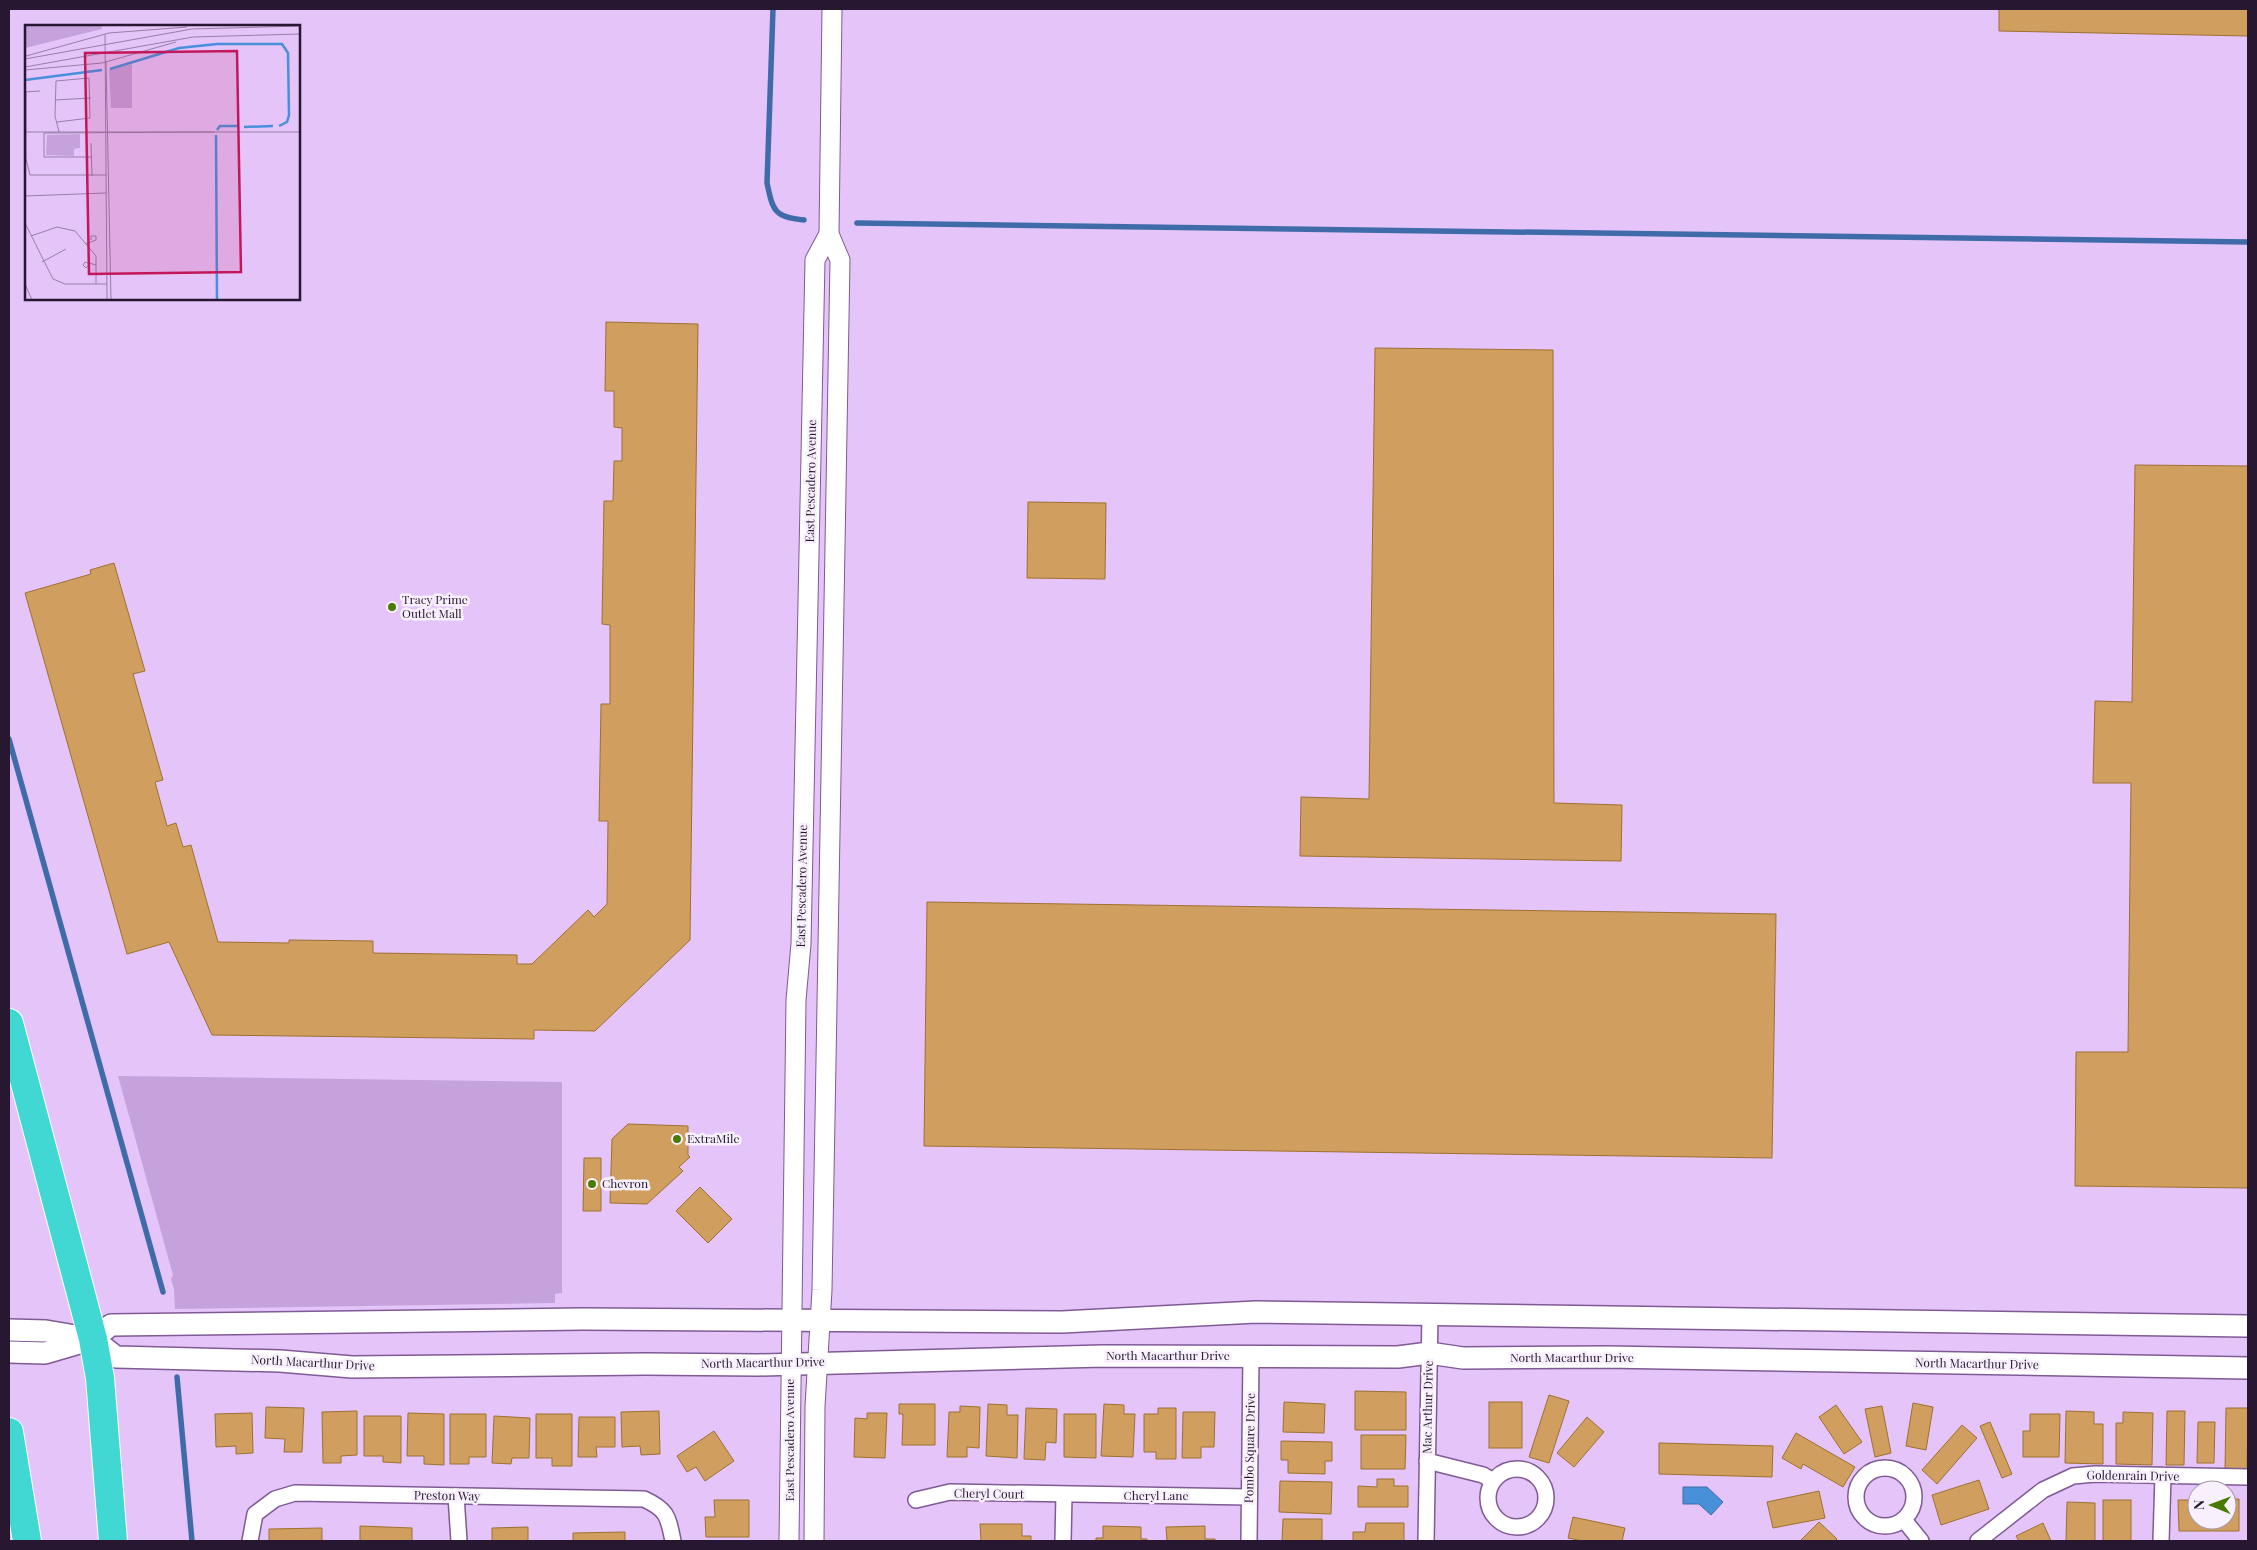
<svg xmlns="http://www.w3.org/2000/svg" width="2257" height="1550" font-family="'Playfair Display',serif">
<rect width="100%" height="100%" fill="#e4c4f9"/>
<path fill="#c5a2dc" d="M118,1076L562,1082V1293L555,1294V1303L175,1309L174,1289L171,1279L173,1275Z"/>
<path fill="#4990db" stroke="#3f6ca8" d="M1683,1487H1707L1723,1502L1711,1515L1699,1504H1683Z"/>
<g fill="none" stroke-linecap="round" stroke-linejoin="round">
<g stroke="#3f6ca8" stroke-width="5.5">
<path d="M773,9L767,183C773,211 774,217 804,220"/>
<path d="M857,223L2248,242"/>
<path d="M9,739L163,1292"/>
<path d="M177,1377L192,1541"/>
</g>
</g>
<g fill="#d09f60" stroke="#9e7030">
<path d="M1999,9H2248V36L1999,31Z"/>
<path d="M606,322L698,324L690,940L595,1031L534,1030V1039L212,1035L169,942L127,954L25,593L91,574L90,570L114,563L145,671L133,674L163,780L155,782L167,826L176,823L183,847L191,845L218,942L289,943V940L373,941V953L517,955V964H532L588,910L594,917L607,904L608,821H599L601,704H610V625L602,624L604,501H613L614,461H622V428L614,427V391H605Z"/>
<path d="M1375,348L1553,350L1554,803L1622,805L1621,861L1300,856L1301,797L1369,799Z"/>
<path d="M2135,465L2248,466V1188L2075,1186L2076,1052H2128L2131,783H2093L2095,701L2132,702Z"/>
<path d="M1028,502L1106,503L1105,579L1027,578Z"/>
<path d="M927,902L1776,914L1772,1158L924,1146Z"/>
<path d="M628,1124L688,1126V1155L690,1157L679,1167L683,1171L647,1204L610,1203L612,1139Z"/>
<path d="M584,1158H601V1211H583Z"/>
<path d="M700,1187L732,1219L708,1243L676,1211Z"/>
<path d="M1355,1391L1406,1392V1430H1355Z"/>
<path d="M1549,1395L1569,1401L1549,1463L1529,1457Z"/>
<path d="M1284,1402L1325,1404L1324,1433L1283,1432Z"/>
<rect x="1489" y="1402" width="33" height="46"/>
<path d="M1913,1403L1933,1407L1926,1450L1906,1446Z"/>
<path d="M899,1404H935V1445H902L903,1414H899Z"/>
<path d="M988,1404L1007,1405V1415H1018L1017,1458L986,1456Z"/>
<path d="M1104,1404L1124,1405V1414H1135L1133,1457L1101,1456Z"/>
<path d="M1836,1405L1862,1442L1844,1454L1819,1417Z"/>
<path d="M960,1406L980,1407L979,1448L967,1447V1457H947L949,1412H960Z"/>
<path d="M1882,1406L1891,1453L1875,1457L1865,1409Z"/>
<path d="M266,1407L304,1408L302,1452H284L285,1439L265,1438Z"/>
<path d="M1026,1408L1057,1409L1056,1443L1046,1442L1045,1460L1024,1459Z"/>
<path d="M1158,1408H1176V1459H1156V1452H1144V1414H1158Z"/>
<path d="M2226,1408H2248L2247,1471L2225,1470Z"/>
<path d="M357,1411V1455L341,1456V1463H323L322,1412Z"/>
<path d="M659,1411L660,1454L641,1455L640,1446L622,1447L621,1412Z"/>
<path d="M2066,1411L2094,1412V1424H2103V1464L2065,1463Z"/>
<path d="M2167,1411H2185L2184,1465H2166Z"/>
<path d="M1183,1412H1215L1214,1447H1201V1458H1182Z"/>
<path d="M2123,1412L2153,1413L2152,1465L2116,1464V1423H2123Z"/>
<path d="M252,1413L253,1453L236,1454V1446L216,1447L215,1414Z"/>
<path d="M408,1413L444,1414V1465L424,1464V1456H407Z"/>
<path d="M867,1413H887L885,1458L854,1457L855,1418L867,1419Z"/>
<path d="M450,1414H486V1457H469V1464H450Z"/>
<path d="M536,1414H572V1466H552V1458H536Z"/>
<path d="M1064,1414H1096V1458L1064,1457Z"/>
<path d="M2030,1414H2060L2059,1457H2023V1431H2030Z"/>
<path d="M364,1416H401V1463L383,1462V1456H364Z"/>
<path d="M494,1416L530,1418L529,1458H512L511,1464L492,1463Z"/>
<path d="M579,1417H615V1447H596L597,1457H578Z"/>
<path d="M1587,1417L1604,1432L1574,1467L1557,1453Z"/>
<path d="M1990,1422L2012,1474L2002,1478L1980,1426Z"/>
<path d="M2198,1422H2215L2214,1463H2197Z"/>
<path d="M1962,1425L1977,1438L1937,1484L1922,1470Z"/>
<path d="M714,1431L734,1461L705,1481L696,1467L687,1472L677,1456Z"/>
<path d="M1796,1433L1855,1467L1843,1487L1803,1464L1801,1469L1782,1458Z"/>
<path d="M1361,1435H1406L1405,1469H1361Z"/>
<path d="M1281,1441L1332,1442V1461H1325V1474L1288,1473V1460H1281Z"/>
<path d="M1659,1443L1773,1446L1772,1477L1659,1474Z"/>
<path d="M1377,1479H1394V1486H1408V1507H1358V1486L1377,1487Z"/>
<path d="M1979,1480L1989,1509L1941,1525L1932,1495Z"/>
<path d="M1280,1481L1332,1482L1331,1514L1279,1512Z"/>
<path d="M1819,1491L1825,1518L1773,1528L1767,1502Z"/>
<path d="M2227,1499H2239V1531H2179L2178,1500H2197V1520H2227Z"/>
<path d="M714,1500H749V1537H706L705,1517H715Z"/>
<rect x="2103" y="1500" width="28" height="41"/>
<path d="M2067,1502L2095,1503V1541H2066Z"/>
<path d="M1573,1517L1625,1528L1622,1541H1583L1568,1538Z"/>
<path d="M1283,1519H1322V1541H1282Z"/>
<path d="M1819,1522L1837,1539L1835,1541H1800Z"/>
<path d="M1366,1523H1404V1541H1353V1532H1365Z"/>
<path d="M2043,1523L2051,1541H2019L2016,1536Z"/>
<path d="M980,1524H1022V1536H1031V1541H981Z"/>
<path d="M360,1526L412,1528V1541H360Z"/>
<path d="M1103,1526L1141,1527V1539H1147V1541H1096V1538H1103Z"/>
<path d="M1205,1526V1539H1215V1541H1167L1166,1527Z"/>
<path d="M528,1527V1541H492V1528Z"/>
<path d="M322,1528V1541H269V1529Z"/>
<path d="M625,1532V1541H573V1533Z"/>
</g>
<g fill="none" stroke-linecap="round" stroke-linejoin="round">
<g stroke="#7f5a95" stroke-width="18">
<g id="minor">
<path d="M1427,1461L1483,1475L1493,1481"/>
<circle cx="1885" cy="1497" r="29"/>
<circle cx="1517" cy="1498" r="29"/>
<path d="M456,1496L459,1541"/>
<path d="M916,1500L950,1492L1249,1497"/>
<path d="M1904,1520L1921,1541"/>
<path d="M250,1541L255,1514L275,1499L295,1493L644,1499C668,1510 668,1517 673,1541"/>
<path d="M1063,1541L1064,1495"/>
<path d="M1249,1541L1251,1355"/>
<path d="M1426,1541L1430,1315"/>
<path d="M1978,1541L2043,1490L2073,1476L2095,1474L2248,1477"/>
<path d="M2161,1541L2163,1476"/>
</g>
</g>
<g stroke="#7f5a95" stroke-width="21">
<g id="tertiary">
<path d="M789,1541L796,1000L801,944L815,260L829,234"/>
<path d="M814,1541L815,1406L822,1290L840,260L829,234L832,9"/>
</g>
</g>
<g stroke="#7f5a95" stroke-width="24">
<g id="secondary">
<path d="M9,1330L46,1331L93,1339L111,1325L583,1319L1062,1322L1256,1312L2248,1326"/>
<path d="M9,1352L45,1353L93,1339L116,1357L280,1361L352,1367L645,1364L758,1365L1103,1356L1398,1357L1429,1353L1463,1358L1607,1357L2248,1368"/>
</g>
</g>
<g stroke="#fff" stroke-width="30">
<g id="motorway">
<path d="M9,1023L93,1339L100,1378L113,1541"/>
<path d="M9,1432L27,1541"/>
</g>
</g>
<use href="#minor" stroke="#fff" stroke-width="15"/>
<use href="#tertiary" stroke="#fff" stroke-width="19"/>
<use href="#secondary" stroke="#fff" stroke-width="21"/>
<use href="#motorway" stroke="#41d8d3" stroke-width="28"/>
</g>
<g fill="#497a04" stroke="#f8f0fd" stroke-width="2">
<circle cx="392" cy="607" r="5"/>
<circle cx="677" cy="1139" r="5"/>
<circle cx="592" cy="1184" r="5"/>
</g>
<g text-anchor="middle" stroke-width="5" stroke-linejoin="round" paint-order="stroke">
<g font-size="12" fill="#271730" stroke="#f8f0fd">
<text transform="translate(811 481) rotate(-89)" y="4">East Pescadero Avenue</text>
<text transform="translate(802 886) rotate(-89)" y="4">East Pescadero Avenue</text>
<text x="1168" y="1360">North Macarthur Drive</text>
<text x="1572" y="1362">North Macarthur Drive</text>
<text transform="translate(313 1363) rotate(3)" y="4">North Macarthur Drive</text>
<text transform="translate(763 1363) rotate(-1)" y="4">North Macarthur Drive</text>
<text transform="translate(1977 1364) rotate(1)" y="4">North Macarthur Drive</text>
<text transform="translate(1428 1407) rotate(-89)" y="4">Mac Arthur Drive</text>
<text transform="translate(790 1440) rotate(-90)" y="4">East Pescadero Avenue</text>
<text transform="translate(1250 1448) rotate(-89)" y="4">Pombo Square Drive</text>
<text transform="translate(2133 1476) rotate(1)" y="4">Goldenrain Drive</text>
<text transform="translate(989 1494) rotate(1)" y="4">Cheryl Court</text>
<text transform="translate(447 1496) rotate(1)" y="4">Preston Way</text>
<text x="1156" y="1500">Cheryl Lane</text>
</g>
<g font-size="12" fill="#271730" stroke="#f8f0fd" text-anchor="start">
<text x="402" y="604">Tracy Prime<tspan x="402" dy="14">Outlet Mall</tspan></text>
<text x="687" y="1143">ExtraMile</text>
<text x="602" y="1188">Chevron</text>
</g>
</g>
<g transform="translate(25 25)">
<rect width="275" height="275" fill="#e4c4f9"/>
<path d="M0,0H76L77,4L0,23ZM107,39V83H86L84,45ZM55,109V123L49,124V131L21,130L22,110Z" fill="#c5a2dc"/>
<path fill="none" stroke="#4990db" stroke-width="2.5" d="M85,44L154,23L192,19H257L263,28L264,90L262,97L254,101M0,55L77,45M219,102L248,101M192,105L195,101H213M191,110L192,275"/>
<path fill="none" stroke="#987fa9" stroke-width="1" d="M80,9L82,275M1,31L84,8L162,2M0,34L167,4L275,1M81,36L86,275M0,42L168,12L275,9M0,45L77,38L151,17M0,67L15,66M1,67V134L5,150H81M30,75L66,73M32,97L65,93L64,53L31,56L30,91L34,107M0,107H275M19,108L190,107M19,108V132H67M66,118L67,151M0,171L81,168M0,198L28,254L40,259H82M6,211L32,202L50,206L71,231V259M61,219L71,215V211H66V215M17,237L41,224M64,240L61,243L58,240L60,237L71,240M0,259L7,275"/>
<path fill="#c2185b" fill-opacity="0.15" stroke="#c2185b" stroke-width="2.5" d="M212,26L216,247L64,249L60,28Z"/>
<rect width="275" height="275" fill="none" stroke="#271730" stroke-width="2.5"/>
</g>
<rect width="2257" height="1550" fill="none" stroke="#271730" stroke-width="20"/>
<g transform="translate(2212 1505) rotate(271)"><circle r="24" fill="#f8f0fd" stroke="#a499ab"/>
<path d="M0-4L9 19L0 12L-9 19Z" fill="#497a04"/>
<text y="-8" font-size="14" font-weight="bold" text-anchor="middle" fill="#271730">N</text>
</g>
</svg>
